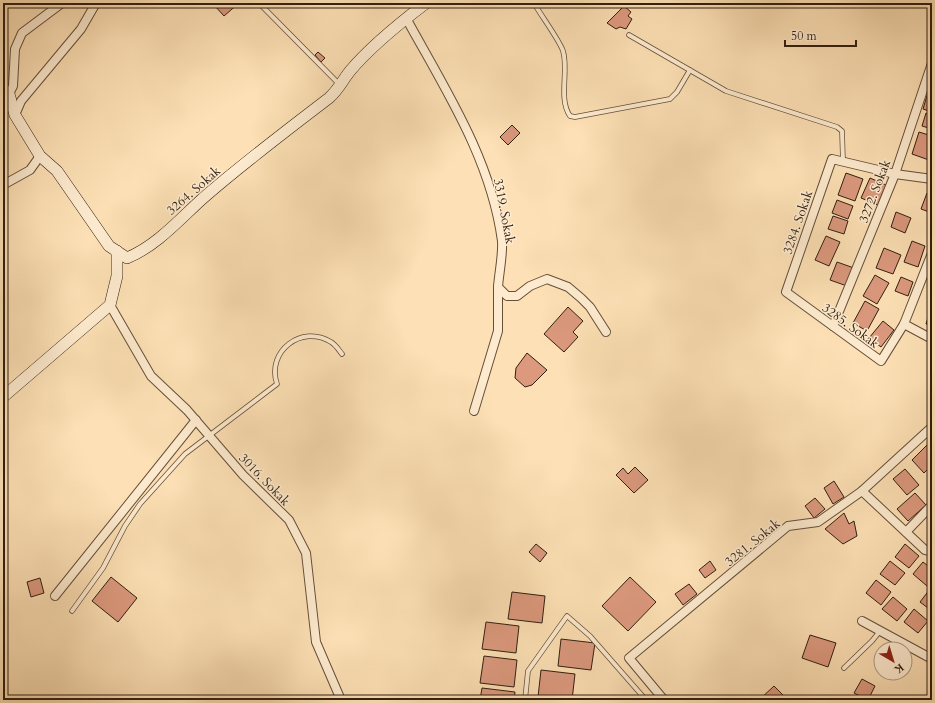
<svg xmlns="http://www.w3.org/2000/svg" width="935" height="703" font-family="Cardo,serif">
<rect width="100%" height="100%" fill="#fde0b5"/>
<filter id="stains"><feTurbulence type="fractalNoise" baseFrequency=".005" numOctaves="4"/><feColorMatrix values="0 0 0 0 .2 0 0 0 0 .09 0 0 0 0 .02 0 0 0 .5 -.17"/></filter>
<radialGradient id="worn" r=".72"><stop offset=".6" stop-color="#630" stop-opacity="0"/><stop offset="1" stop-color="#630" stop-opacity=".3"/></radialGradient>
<g fill="#dc997e" stroke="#311f10">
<path d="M216,3H239L224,16L214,5Z"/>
<path d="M624,6L631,12L628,16L632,19L626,29L620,27L616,29L607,23Z"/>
<path d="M318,52L325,58L321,62L315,55Z"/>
<path d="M929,89L932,90V112L923,109Z"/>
<path d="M926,113L932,115V129L922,126Z"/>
<path d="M512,125L520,133L508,145L500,137Z"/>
<path d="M919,132L932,136V151L929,160L912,154Z"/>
<path d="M846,173L863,179L855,201L838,195Z"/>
<path d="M870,178L886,185L878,205L861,198Z"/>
<path d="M927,193L932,194V213L921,209Z"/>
<path d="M837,200L853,206L848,219L832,213Z"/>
<path d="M896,212L911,218L905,233L891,227Z"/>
<path d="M833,216L848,221L844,234L828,229Z"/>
<path d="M826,236L840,242L829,266L815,260Z"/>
<path d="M912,241L925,246L918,267L904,262Z"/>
<path d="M884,248L901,255L893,274L876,268Z"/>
<path d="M837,262L854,268L847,286L830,280Z"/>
<path d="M875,275L889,283L877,304L863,296Z"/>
<path d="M901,277L913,282L908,296L895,291Z"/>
<path d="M865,301L879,309L867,331L853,323Z"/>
<path d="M932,304V325L926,324Z"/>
<path d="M568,307L583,321L573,332L578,337L564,352L544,334Z"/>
<path d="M883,321L894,330L881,347L869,338Z"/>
<path d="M527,353L547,370L532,385L525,387L515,378L516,368Z"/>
<path d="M929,443L932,446V465L924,473L912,460Z"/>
<path d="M635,467L648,480L634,493L616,475L623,468L628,474Z"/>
<path d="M905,469L919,485L907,495L893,479Z"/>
<path d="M834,481L844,497L833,504L824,488Z"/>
<path d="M915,493L926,505L908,521L897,509Z"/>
<path d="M815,498L825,509L814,518L805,506Z"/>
<path d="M844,513L849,524L854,521L857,536L843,544L825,529Z"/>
<path d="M536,544L547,553L540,562L529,552Z"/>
<path d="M905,544L919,556L909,568L895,557Z"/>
<path d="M710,561L716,570L705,578L699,570Z"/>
<path d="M890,561L905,573L895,585L880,574Z"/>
<path d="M923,562L932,569V580L927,586L913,574Z"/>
<path d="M111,577L137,598L118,622L92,601Z"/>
<path d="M630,577L656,602L628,631L602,606Z"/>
<path d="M40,578L44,593L31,597L27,582Z"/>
<path d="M876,580L891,592L881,605L866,593Z"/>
<path d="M689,584L697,594L683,605L675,594Z"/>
<path d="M930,589L932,591V611L920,602Z"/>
<path d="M512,592L545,596L542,623L508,619Z"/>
<path d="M893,597L907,609L897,621L882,609Z"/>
<path d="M914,609L928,621L918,633L904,622Z"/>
<path d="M486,622L519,626L516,653L482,649Z"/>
<path d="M810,635L836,643L828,667L802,658Z"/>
<path d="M561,639L595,643L591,670L558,666Z"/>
<path d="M484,656L517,660L514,687L480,683Z"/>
<path d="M541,670L575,674L572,700L538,697Z"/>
<path d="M862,679L875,686L868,700L854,693Z"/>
<path d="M774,686L784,696L780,700H759Z"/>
<path d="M482,688L515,692L514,700H480Z"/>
</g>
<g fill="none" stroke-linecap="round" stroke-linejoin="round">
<g stroke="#644f39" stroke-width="5.5">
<g id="lane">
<path d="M259,3L339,84"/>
<path d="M534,3C540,14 560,41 563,51C569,70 558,99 570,116L575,117L670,99L677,92L690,70"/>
<path d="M629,35L726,91L837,127L842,131L843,162"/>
<path d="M72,611L103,568L125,526L140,504L185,454L277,384C266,351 302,324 331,342C335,344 339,350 342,354"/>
<path d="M844,668L872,641L880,631"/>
<path d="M525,700L528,671L567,616L590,636L646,700"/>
</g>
</g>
<g stroke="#644f39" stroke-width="10">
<g id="street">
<path d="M406,18C445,89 491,159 502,241C503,255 499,273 498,287L507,296H517L530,286L547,279L568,287L581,298L590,307L606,332"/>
<path d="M9,94L13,86L15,49L22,33L62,3"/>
<path d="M15,115L21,101L81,29L96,3"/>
<path d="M932,179L895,174L832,159L786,292L881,361L904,324L932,253"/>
<path d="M3,185L30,170L40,156"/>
<path d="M110,305L151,376L187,410L243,475L289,520L306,553L316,642L341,700"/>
<path d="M904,324L932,339"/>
<path d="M833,326L895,174L932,63"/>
<path d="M474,411L498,331V287"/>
<path d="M862,491L925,550L932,552"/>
<path d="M906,532L932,505"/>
<path d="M55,596L196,420"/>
<path d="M862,621L932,659"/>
<path d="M664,700L629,658L788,526L818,522L862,491L932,427"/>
</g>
</g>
<g stroke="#311f10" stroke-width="12">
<g id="secondary">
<path d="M3,94H9L15,115L40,156L57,171L109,246L127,258C156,246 178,221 201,200C242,164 286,131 329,98C339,89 342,81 350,71C370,47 401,22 426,3"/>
<path d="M3,397L110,305L117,276V251"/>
</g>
</g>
<use href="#lane" stroke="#feebcf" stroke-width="4"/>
<use href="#street" stroke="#feebcf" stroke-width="8"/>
<use href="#secondary" stroke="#feebcf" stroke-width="11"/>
</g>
<g text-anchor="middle" stroke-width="3" stroke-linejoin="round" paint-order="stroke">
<g font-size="13" fill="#311f10" stroke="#feebcf">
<text transform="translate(193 190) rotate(-41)" y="5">3264. Sokak</text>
<text transform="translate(874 191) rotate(-69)" y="5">3272. Sokak</text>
<text transform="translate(505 211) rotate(79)" y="5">3319. Sokak</text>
<text transform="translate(797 222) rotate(-71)" y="5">3284. Sokak</text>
<text transform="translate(851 325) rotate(36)" y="5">3285. Sokak</text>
<text transform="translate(265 479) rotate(46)" y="5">3016. Sokak</text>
<text transform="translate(752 542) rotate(-39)" y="5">3281. Sokak</text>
</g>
</g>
<rect width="935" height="703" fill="none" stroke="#fde0b5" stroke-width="16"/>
<rect x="4" y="4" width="927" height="695" fill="none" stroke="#311f10" stroke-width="2"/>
<rect x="8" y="8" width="919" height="687" fill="none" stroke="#311f10"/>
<g transform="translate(893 661) rotate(142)"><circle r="19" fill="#feebcf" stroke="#ac9983"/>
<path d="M0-3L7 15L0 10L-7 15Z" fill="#8f2418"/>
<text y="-6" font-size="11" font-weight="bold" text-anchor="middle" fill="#311f10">K</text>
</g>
<path d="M785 40v6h71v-6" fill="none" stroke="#311f10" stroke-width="2"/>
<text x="791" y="40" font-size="12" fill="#311f10" stroke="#feebcf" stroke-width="3" paint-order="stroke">50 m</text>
<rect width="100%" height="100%" filter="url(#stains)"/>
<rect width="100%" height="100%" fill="url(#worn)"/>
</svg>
